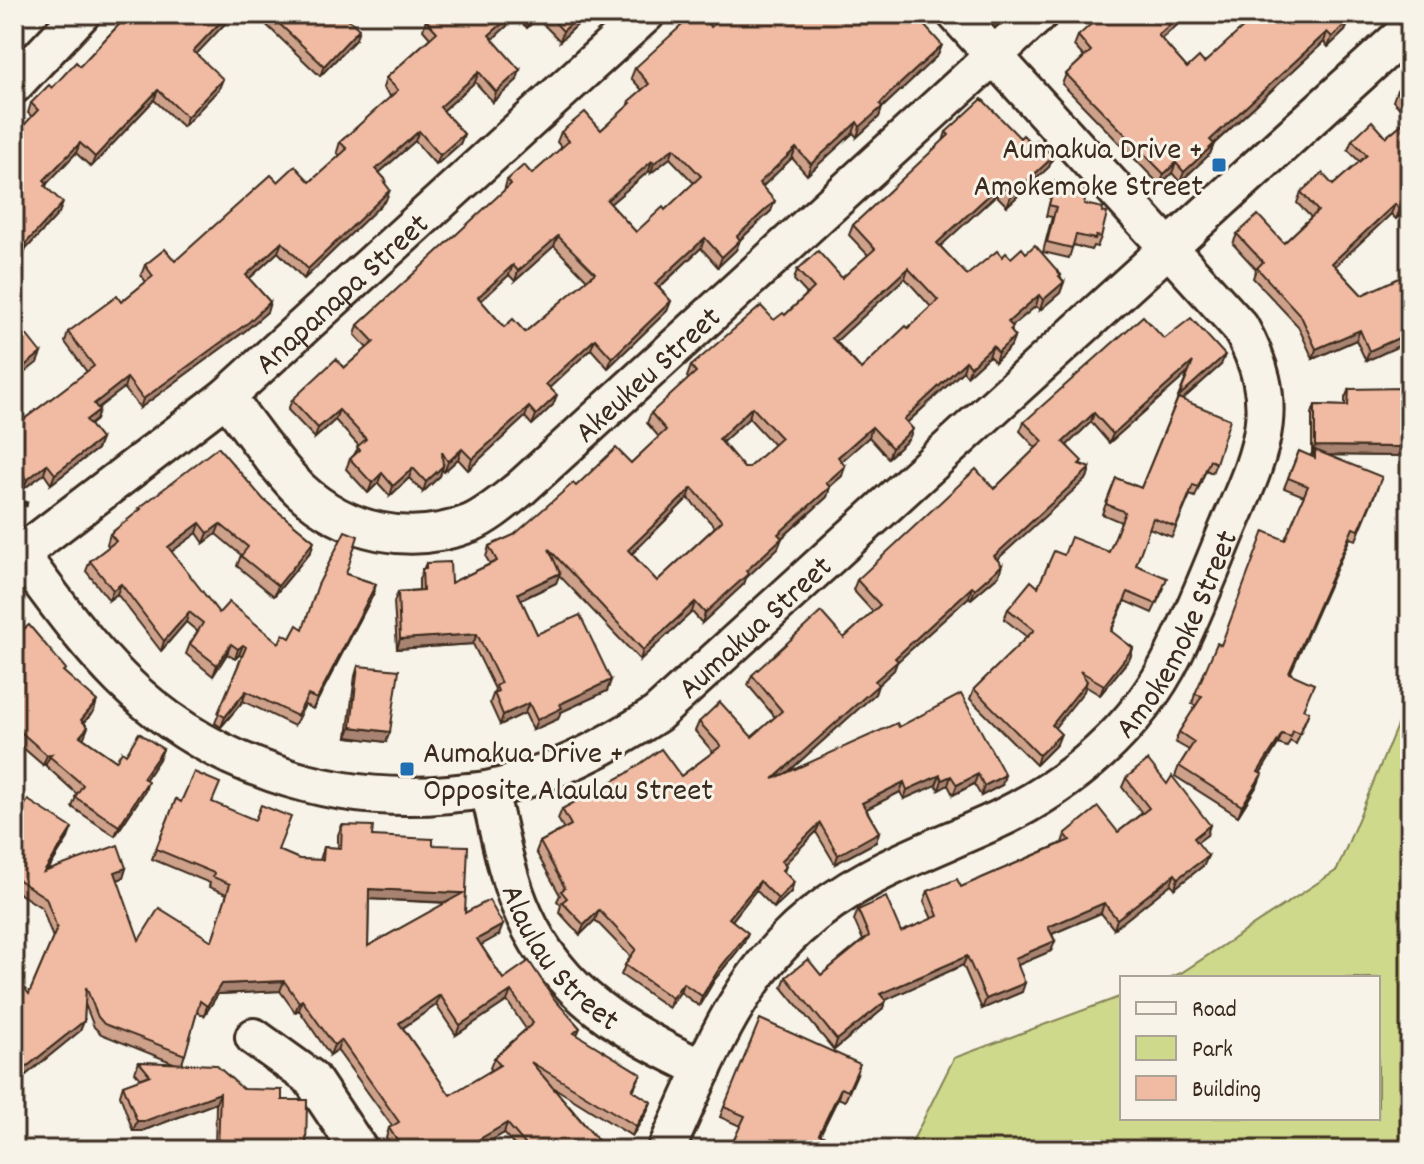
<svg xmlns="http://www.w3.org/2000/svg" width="1424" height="1164" font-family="Dekko,sans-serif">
<rect width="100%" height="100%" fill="#f7f3e8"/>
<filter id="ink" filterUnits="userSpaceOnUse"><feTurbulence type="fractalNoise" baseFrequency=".0125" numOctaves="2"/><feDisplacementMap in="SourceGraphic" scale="16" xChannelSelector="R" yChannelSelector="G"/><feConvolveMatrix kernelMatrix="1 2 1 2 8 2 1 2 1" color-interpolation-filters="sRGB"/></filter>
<g filter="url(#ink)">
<path fill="#ced98c" stroke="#848255" stroke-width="2" d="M1410,694V1150H908L954,1058L1122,996V1118H1378V978H1169L1181,973L1337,870Z"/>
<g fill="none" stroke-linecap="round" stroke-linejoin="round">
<g stroke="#3b2a1e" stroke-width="42">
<g id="minor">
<path d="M14,85L81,14"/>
<path id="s1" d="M226,397C249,426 273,463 299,489C346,533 410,547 471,523C489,515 506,500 521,488L1039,14"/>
<path id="s2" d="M14,546C48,591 81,639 121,679C206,764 330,806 449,794C463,792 478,792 491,789C552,775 605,748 657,714L1410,28"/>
<path id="s3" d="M14,559L226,397L646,14"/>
<path id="s4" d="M489,790C499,831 506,876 524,915C560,996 627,1033 703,1069"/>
<path d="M254,1037L311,1078L359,1150"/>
<path id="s5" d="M666,1150C702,1071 732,989 797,929C857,874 925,853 997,820C1071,785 1137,729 1174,654C1194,613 1211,569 1229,526C1262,450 1284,405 1240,327L956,14"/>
</g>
</g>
<path stroke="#3b2a1e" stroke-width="5" stroke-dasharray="6 6" stroke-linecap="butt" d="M25,507L26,501"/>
<use href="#minor" stroke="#f7f3e8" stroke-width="36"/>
</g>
<g fill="#cea18b" stroke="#3b2a1e" stroke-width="2" fill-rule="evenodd">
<path d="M129,14H234L196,54L219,89L183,127L154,100L91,167L76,153L47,183L46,187L59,213L26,249L20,264L32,117L28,113L31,103L80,66Z"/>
<path d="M255,14H343L356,39L320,76Z"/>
<path d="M433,14H589L560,41L537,18L527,28L517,17L492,39L517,80L493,102L475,82L443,111L464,134L460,144L436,165L415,141L379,173L386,180L385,184L386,200L304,279L278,252L249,279L270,302L267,312L245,331L140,408L124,388L98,408L96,420L90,425L101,439L97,449L51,484L44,474L23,489L14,477V416L19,423L87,372L65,342L68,332L121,302L146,282L141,275L145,265L175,261L278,182H310L340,156L337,152L340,142L391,97L383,88L386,78L430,38L423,30L426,20Z"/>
<path d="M1264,14H1359L1348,24L1345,31L1328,47L1324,42L1214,144L1210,154L1180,182L1172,173L1160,185L1062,84L1066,74L1084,57L1074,46L1078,36L1183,20L1161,39L1187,68L1204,63Z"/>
<path d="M711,27L942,45L938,55L885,105L882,108L879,117L857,137L853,133L807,175L792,158L762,187L771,211L740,240L736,250L718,267L701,248L659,288L671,301L667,311L608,368L591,349L550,387L553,405L532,425L525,417L468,470L458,459L444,472L442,469L440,476L423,492L409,478L390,496L378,483L368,493L346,469L350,459L354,455L359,446L335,420L315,438L288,410L292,400L344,368L367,348L355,335L358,325L504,191L507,180L532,174L562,148L557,142L561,132L601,130L627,107L629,101L642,90L631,78L635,68ZM670,158L694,183L665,210L636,232L610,204L649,171L651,173ZM554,246L587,280L525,332L504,327L481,301L509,275L515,281Z"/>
<path d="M1410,78V206L1396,219L1391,214L1335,266L1362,295L1410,297V341L1366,361L1356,340L1313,359L1298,326L1253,278L1256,269L1233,244L1237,234L1284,243L1311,217L1297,203L1301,192L1333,185L1360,162L1348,150L1352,140L1386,137L1409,118L1393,101L1397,90Z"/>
<path d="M946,132L1020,138L1053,157L1049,167L1007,206L996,195L940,246L967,275L1002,257L1011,258L1026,253L1061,275L1060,278L1064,282L1060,293L1040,310L1036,306L1012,326L1011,346L995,362L989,356L967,376L963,371L907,423L909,439L888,458L869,437L841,461L842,476L830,486L827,497L782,538L778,548L746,578L744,584L702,623L692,612L640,660L559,575L556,583L521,600L537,634L611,680L607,691L561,712L558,719L533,730L525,713L500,725L490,703L495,689L473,644L397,649L394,602L398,592L419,590V579L426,563L451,583L490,564L486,557L489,546L514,535L576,486L631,463L659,437L647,423L651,413L689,379L687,377L691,366L785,315L807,294L794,280L797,270L842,278L868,255L849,235L853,225L943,141ZM905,278L931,307L908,328L861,369L836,341ZM749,418L774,445L748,468H744L722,442ZM688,498L715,527L657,581L632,554Z"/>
<path d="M1055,182L1084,204L1101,237L1097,247L1093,246L1091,250L1073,245L1069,258L1043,252L1052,217L1046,216Z"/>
<path d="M1164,339L1221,365L1182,400L1216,463L1212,473L1206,470L1195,497L1190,495L1172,537L1149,528L1136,565L1164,588L1152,613L1125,601L1111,632L1133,648L1130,658L1100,695L1085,686L1084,691L1054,728L1057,744L1036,765L970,699L974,689L1027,637L1004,619L1008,609L1038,587L1064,555L1109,552L1121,522L1102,514L1116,478L1141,488L1188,373L1109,443L1091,422L1067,445L1081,464L1090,468L1087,478L997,559L999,575L971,599L969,597L897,662L894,670L878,685L875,694L788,772L899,727L1002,785L981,796L974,784L953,795L948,785L939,790L936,785L904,799L900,792L866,809L879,832L876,842L835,864L816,832L784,864L786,866L784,872L791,892L774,908L756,890L732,921L744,943L715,979L699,1006L680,992L669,1008L621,975L625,965L631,957L595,920L580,935L559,912L561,905L557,901L560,895L536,852L540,842L564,829L558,819L562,809L681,776L713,752L695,731L699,722L752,737L775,717L748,685L752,675L844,638L873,612L853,590L857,580L994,489L1036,448L1020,431L1024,422Z"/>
<path d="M1349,389L1398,456L1328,455L1378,487L1356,540L1350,538L1290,674L1303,709L1309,712L1296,744L1290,741L1287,747L1278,744L1260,773L1258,784L1238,816L1175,776L1179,766L1189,750L1175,742L1179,732L1196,706L1192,704L1195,694L1221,645L1285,540L1304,496L1284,488L1299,451L1312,457V414L1315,405L1345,406V398Z"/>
<path d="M264,500L314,541L311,551L274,596L237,566L241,555L216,534L204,543L197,533L171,552L219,613L279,643L290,638L303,628L346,574L376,584L373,595L313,709L305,705L294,726L243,701L221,727L215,723L242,656L239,655L235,659L227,654L213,676L186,654L190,644L198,632L186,622L161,651L117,594L109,600L86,571L90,561L109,547L107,544L110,534L138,512L139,508Z"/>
<path d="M14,630L64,673L94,711L84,723L88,727L83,738L116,761L126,754L163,749L159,759L145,780V791L115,836L72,807L77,794L46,766V764L43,765L14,740Z"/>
<path d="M358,666L386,742L347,737L355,676Z"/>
<path d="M1126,778L1207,835L1197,842L1204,865L1175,888L1171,884L1114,929L1101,913L1052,934L1055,941L1051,951L1018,965L1022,992L982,1009L963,965L885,1000L882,1010L834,1050L782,987L786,977L821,975L863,940L854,920L858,910L901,932L932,919L924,901L928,891L961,887L1062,843L1065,834L1118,832L1142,813L1122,787Z"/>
<path d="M176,799L181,802L212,803L278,850L299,859L320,860L324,847L338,848V835L342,825L372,836L433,845L465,913L499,935L481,945L503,979L555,1000L580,1028L577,1035L641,1074L633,1091L651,1102L647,1112L632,1136L553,1087L606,1150H518L504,1133L475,1150H393L386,1138L389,1128L392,1126L337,1050L330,1055L299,1010L295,1012L280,991L218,994L204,1016L197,1012L182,1064L243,1089L282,1100L306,1150H215L216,1103L142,1131H133L120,1095L123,1085L141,1079L135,1072L139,1062L176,1064L101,1034L94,1027L85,1004L84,1021L80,1031L22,1078L14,1069V983L29,994L53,938L42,908L14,890V821L68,838L48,870L126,868L123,878L117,880L139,940L212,941L227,894L209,887L210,883L152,859ZM369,899L446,903L368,946ZM507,1001L526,1029L494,1058L490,1068L492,1070L450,1095L403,1028L436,1005L456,1035Z"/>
<path d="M857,1074L845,1101L838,1098L820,1135L740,1126L720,1117L724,1107Z"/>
</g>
<g fill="#a88371" stroke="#3b2a1e" stroke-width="2">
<path d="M22,14H28L14,28V22Z"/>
<path d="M228,14H234L190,61L193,51Z"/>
<path d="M513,14H518L517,17L486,45L489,35Z"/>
<path d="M535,14H539L537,18L527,28L530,18Z"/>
<path d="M582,14H589L560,41L563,31Z"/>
<path d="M1182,14H1185L1183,20L1154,45L1158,35Z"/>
<path d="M1352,14H1359L1348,24L1345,31L1328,47L1332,37Z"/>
<path d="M359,29L356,39L320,76L324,66Z"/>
<path d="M1327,32L1324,42L1207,150L1210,140Z"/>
<path d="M942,45L938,55L885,105L882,108L879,117L857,137L860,127L888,95Z"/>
<path d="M520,70L517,80L493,102L496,92Z"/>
<path d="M479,72L475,82L436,117L440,107Z"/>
<path d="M223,79L219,89L183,127L187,117Z"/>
<path d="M158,90L154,100L91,167L95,157Z"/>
<path d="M857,122L853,133L807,175L811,164Z"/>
<path d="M419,131L415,141L372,179L376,169Z"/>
<path d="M464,134L460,144L436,165L440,155Z"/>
<path d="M80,143L76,153L40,191L44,180Z"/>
<path d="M1214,144L1210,154L1180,182L1184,172Z"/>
<path d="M674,148L670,158L651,173L654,163Z"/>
<path d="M796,148L792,158L755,194L759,183Z"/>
<path d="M1053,157L1049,167L1007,206L1011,196Z"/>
<path d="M652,161L649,171L603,210L607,200Z"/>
<path d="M1176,163L1172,173L1160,185L1164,174Z"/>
<path d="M1000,185L996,195L933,253L937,243Z"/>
<path d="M390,190L386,200L304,279L308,269Z"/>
<path d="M1410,200V206L1396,219L1400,209Z"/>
<path d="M775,201L771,211L733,246L737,236Z"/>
<path d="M63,203L59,213L26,249L20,264L14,270V264L25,244Z"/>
<path d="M1395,204L1391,214L1328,273L1332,263Z"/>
<path d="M558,236L554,246L515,281L518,271Z"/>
<path d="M705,238L701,248L652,294L655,284Z"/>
<path d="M740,240L736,250L718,267L722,257Z"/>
<path d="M282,242L278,252L242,285L246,275Z"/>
<path d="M513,265L509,275L474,307L478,297Z"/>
<path d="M908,268L905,278L829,348L832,338Z"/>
<path d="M1064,282L1060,293L1040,310L1043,300Z"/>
<path d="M1039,295L1036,306L1005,332L1008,322Z"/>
<path d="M671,301L667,311L608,368L612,358Z"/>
<path d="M270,302L267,312L245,331L140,408L143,399Z"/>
<path d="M1360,330L1356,340L1313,359L1316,349Z"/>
<path d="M1410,333V341L1366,361L1369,351Z"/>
<path d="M1015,336L1011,346L995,362L998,352Z"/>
<path d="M595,339L591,349L543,394L546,384Z"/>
<path d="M993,346L989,356L967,376L971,366Z"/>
<path d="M41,353L37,363L14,381V374Z"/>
<path d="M1225,355L1221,365L1175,406L1179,396Z"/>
<path d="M966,361L963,371L900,429L904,419Z"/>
<path d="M1193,362L1189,372L1109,443L1113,434Z"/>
<path d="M127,378L124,388L90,414L94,404Z"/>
<path d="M557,395L553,405L532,425L536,415Z"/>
<path d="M529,407L525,417L468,470L472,459Z"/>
<path d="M752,407L749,418L715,449L719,439Z"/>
<path d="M99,410L96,420L83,430L86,420Z"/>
<path d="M339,410L335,420L315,438L318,428Z"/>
<path d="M1094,413L1091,422L1060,452L1063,442Z"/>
<path d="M872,427L869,437L834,468L838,457Z"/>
<path d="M913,429L909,439L888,458L892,448Z"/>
<path d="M101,439L97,449L51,484L55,474Z"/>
<path d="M1315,446L1401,447L1398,456L1315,455V450L1313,455H1311Z"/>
<path d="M462,449L458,459L444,472L448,462Z"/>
<path d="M47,464L44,474L23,489L27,480Z"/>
<path d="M443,466L440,476L423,492L426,482Z"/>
<path d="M845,466L842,476L823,493L826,483Z"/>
<path d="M413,468L409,478L390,496L393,486Z"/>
<path d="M1090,468L1087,478L990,566L994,556Z"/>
<path d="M382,473L378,483L368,493L372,483Z"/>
<path d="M830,487L827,497L775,544L778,534Z"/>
<path d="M692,488L688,498L625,560L628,550Z"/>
<path d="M200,523L197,533L164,557L168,547Z"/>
<path d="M220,524L216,534L204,543L208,533Z"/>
<path d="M782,538L778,548L746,578L744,584L702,623L705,613L746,571Z"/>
<path d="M314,541L311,551L274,596L278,586Z"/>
<path d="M1002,565L999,575L971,599L975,589Z"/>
<path d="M560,573L556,583L514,603L518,593Z"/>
<path d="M121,584L117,594L109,600L113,590Z"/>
<path d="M376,584L373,595L313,709L317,699Z"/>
<path d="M972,587L969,597L897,662L894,670L878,685L875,694L769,789L773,779L875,681L895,658Z"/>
<path d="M695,602L692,612L640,660L643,650Z"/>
<path d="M189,612L186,622L161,651L164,641Z"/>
<path d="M477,634L473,644L397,649L400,639Z"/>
<path d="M231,644L227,654L213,676L217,665Z"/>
<path d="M243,645L239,655L235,659L238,649Z"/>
<path d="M1133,648L1130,658L1100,695L1104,685Z"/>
<path d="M611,680L607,691L561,712L558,719L533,730L537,720L560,704Z"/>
<path d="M1087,681L1084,691L1049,735L1052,725Z"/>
<path d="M246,691L243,701L221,727L225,717Z"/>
<path d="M97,701L94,711L77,730L81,720Z"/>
<path d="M529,703L525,713L500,725L503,715Z"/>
<path d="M88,727L84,737L76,746L80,736Z"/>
<path d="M351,727L390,732L386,742L347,737Z"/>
<path d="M1061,734L1057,744L1036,765L1039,755Z"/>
<path d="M1282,734L1278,744L1255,782L1258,772Z"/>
<path d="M163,749L159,759L140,788L143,778Z"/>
<path d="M51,754L46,764L43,765L47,755Z"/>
<path d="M978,774L974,784L953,795L957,785Z"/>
<path d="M1262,774L1258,784L1238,816L1242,806Z"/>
<path d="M940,775L936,785L904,799L907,790Z"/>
<path d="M1005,775L1002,785L981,796L984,786Z"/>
<path d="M951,776L948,785L939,790L942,780Z"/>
<path d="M148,781L145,791L115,836L119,826Z"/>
<path d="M904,782L900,792L859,813L862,803Z"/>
<path d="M820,823L816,832L778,871L781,861Z"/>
<path d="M1210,825L1207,835L1190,848L1194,838Z"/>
<path d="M72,828L68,838L40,882L44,872Z"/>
<path d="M879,832L876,842L835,864L838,855Z"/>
<path d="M1208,856L1204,865L1175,888L1178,878Z"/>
<path d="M126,868L123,878L111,882L115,872Z"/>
<path d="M1175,874L1171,884L1114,929L1117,919Z"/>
<path d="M760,881L756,890L726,928L729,918Z"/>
<path d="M794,882L791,892L774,908L778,899Z"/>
<path d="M369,889L463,893L459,903L366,899Z"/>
<path d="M1104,903L1101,913L1045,937L1048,927Z"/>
<path d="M599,910L595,920L580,935L584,925Z"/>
<path d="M503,925L499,935L474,949L477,939Z"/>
<path d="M748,933L744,943L715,979L699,1006L702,996L719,969Z"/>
<path d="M1055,941L1051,951L1011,968L1015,958Z"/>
<path d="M967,956L963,965L877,1004L880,994Z"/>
<path d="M284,981L280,991L218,994L204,1016L207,1006L221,984Z"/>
<path d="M683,983L680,992L669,1008L672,998Z"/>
<path d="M1025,983L1022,992L982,1009L986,999Z"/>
<path d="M511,991L507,1001L456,1035L460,1025Z"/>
<path d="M440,995L436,1005L395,1033L399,1023Z"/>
<path d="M302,1000L299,1010L295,1012L299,1002Z"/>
<path d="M886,1001L882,1010L834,1050L837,1040Z"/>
<path d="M84,1021L80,1031L22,1078L25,1068Z"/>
<path d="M341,1040L337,1050L330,1055L334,1045Z"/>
<path d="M841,1088L838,1098L815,1145L819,1134Z"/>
<path d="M220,1093L216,1103L142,1131H133L137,1121Z"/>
<path d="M651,1102L647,1112L632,1136L636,1126Z"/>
<path d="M507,1123L504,1133L475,1150H461Z"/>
</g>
<g fill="#f0bba2" stroke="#3b2a1e" stroke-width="2" fill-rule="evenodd">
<path d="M14,14H22L14,22Z"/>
<path d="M129,14H228L193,51L223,79L187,117L158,90L95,157L80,143L44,180L47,184L45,186L63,203L25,244L27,246L22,252L24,254L14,264V136L38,110L31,103L49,85L52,88L76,62L80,66Z"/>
<path d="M269,14H343L359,29L324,66Z"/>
<path d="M433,14H513L489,35L520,70L496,92L479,72L440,107L464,134L440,155L419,131L376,169L386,180L384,182L390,190L308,269L282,242L246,275L270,302L249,322L143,399L127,378L94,404L99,410L86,420L101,439L55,474L47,464L27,480L14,463V416L19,423L94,366L68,332L117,296L121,302L153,276L145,265L165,249L175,261L271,175L278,182L295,166L310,182L347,149L340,142L398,90L386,78L437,32L426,20Z"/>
<path d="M547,14H582L563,31Z"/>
<path d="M694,14H698L711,27L725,14H914L942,45L888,95L880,104L882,107L860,127L857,122L811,164L796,148L759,183L775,201L737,236L740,240L722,257L705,238L655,284L671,301L612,358L595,339L546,384L557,395L536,415L529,407L472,459L462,449L448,462L442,452L443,466L426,482L413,468L393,486L382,473L372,483L350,459L360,450L357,447L366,439L339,410L318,428L292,400L336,359L344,368L374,342L358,325L511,184L507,180L524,165L532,174L569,141L561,132L585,112L601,130L631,103L629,101L649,84L635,68ZM674,148L701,176L665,210L663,207L636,232L607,200L652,161L654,163ZM558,236L595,273L525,332L513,319L504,327L478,297L513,265L518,271Z"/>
<path d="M1102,14H1182L1158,35L1187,68L1199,57L1204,63L1258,14L1262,16L1264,14H1352L1347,19L1349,21L1332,37L1327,32L1210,140L1214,144L1184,172L1176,163L1164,174L1066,74L1091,51L1078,36Z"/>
<path d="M1410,78V105L1397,90Z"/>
<path d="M982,99L1020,138L1023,135L1032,144L1037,140L1053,157L1011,196L1000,185L937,243L967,275L997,251L1002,257L1006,253L1011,258L1022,248L1026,253L1035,245L1061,275L1059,276L1064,282L1043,300L1039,295L1008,322L1013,327L1010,330L1015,336L998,352L993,346L971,366L966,361L904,419L913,429L892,448L872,427L838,457L845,466L826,483L830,487L778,534L782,538L746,571L748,574L705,613L695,602L643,650L549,549L560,573L518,593L537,634L580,615L611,680L560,704L562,708L537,720L529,703L503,715L494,693L498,691L496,686L501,683L477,634L400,639L398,592L423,590L422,569H426V563L450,562L451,583L497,561L489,546L514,535L573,483L576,486L616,448L631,463L666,430L651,413L696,372L691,366L761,306L774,320L783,313L785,315L814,288L797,270L818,251L842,278L875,249L853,225L949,135L946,132ZM908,268L938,300L908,328L906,326L861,369L832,338ZM752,407L781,438L748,468H744L719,439ZM692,488L722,521L657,581L628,550Z"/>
<path d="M1410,117V200L1400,209L1395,204L1332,263L1362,295L1401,277L1410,297V333L1369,351L1360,330L1316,349L1301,316L1257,268L1263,262L1237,234L1258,215L1284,243L1318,211L1301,192L1322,173L1333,185L1367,155L1352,140L1372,121L1386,137Z"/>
<path d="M1055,182L1087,190L1084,204L1103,208L1102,212L1107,213L1101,237L1096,236L1095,239L1076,235L1072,248L1047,242L1056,207L1049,205Z"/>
<path d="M1143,316L1164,339L1191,318L1225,355L1179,396L1193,362L1113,434L1094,413L1063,442L1082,461L1079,464L1090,468L994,556L1002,565L975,589L972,587L895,658L898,661L875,681L878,685L773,779L897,723L899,727L961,694L1005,775L984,786L978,774L957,785L951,776L942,780L940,775L907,790L904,782L862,803L879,832L838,855L820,823L781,861L786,866L782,870L794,882L778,899L760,881L729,918L748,933L719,969L702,996L683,983L672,998L625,965L636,949L599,910L584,925L562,902L567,898L561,891L565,888L540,842L571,825L562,809L626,774L661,749L681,776L721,746L699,722L720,702L752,737L782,711L752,675L821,612L844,638L880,605L857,580L976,469L994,489L1043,441L1024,422Z"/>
<path d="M14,319L41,353L14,374Z"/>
<path d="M1403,388L1401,447L1315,446V405L1348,406L1349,389Z"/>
<path d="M1178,398L1230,419L1216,463L1210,460L1198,487L1193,485L1176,527L1153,518L1136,565L1167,578L1156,604L1128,592L1111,631L1133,648L1104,685L1080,671L1087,681L1052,725L1061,734L1039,755L974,689L1034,630L1008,609L1031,581L1038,587L1054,551L1064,555L1071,537L1109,552L1125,512L1106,504L1116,478L1141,488Z"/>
<path d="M218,447L264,500L314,541L278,586L241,556L248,547L220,524L208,533L200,523L168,547L219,613L229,602L279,643L283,634L290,638L297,625L303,629L318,585L345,531L358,536L346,574L376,584L317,699L308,695L297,716L246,691L225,717L218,713L246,647L243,645L238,649L231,644L217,665L190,644L203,623L189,612L164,641L121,584L113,590L90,561L116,541L110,534L141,509L139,508Z"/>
<path d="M1315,450L1382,477L1359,530L1353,528L1289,673L1314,684L1303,709L1309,712L1299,734L1293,731L1291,737L1282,734L1258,772L1262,774L1242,806L1179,766L1194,742L1179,732L1202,696L1195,694L1217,643L1221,645L1264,531L1285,540L1308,486L1288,478L1299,451L1315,458Z"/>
<path d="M29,625L66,669L63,671L97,701L81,720L88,727L80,736L116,761L122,751L126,754L139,733L163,749L143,778L148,781L119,826L75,797L83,785L49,756L51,754L47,755L14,726V630L18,634Z"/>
<path d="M358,666L399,670L390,732L351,727Z"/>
<path d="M1148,760L1167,784L1172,776L1210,825L1194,838L1208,856L1178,878L1175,874L1117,919L1104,903L1048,927L1055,941L1015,958L1025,983L986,999L967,956L880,994L886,1001L837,1040L786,977L808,959L821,975L869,936L858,910L886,897L901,932L938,916L928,891L957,879L961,887L1070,840L1065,834L1098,807L1118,832L1149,808L1126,778Z"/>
<path d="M194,772L220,783L212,802L255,820L261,805L291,817L278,850L299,859L323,860L324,847L341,848L342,825L373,826L372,836L433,839V845L468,846L465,913L489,900L503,925L477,939L503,979L529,961L555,1000L580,1028L574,1033L641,1074L632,1090L651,1102L636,1126L531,1062L606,1150H530L507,1123L461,1150H403L389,1128L399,1122L341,1040L334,1045L302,1000L299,1002L284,981L221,984L207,1006L200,1001L185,1055L104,1024L98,1017L86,987L84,1021L25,1068L14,1054V983L18,980L29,994L57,928L46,898L14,877V821L28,800L72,828L44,872L118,845L126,868L115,872L139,940L159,908L212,941L230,884L213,877L214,873L156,849L176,799L181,802ZM369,889L463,893L368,946ZM511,991L533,1023L494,1058L500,1065L450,1095L399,1023L440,995L460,1025Z"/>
<path d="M760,1019L860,1064L848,1091L841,1088L819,1134L831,1140L826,1150H729L745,1116L724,1107Z"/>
<path d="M139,1062L216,1065L243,1089L282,1090V1100H307L306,1150H218L220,1093L145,1121H137L123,1085L150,1075Z"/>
</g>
</g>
<g fill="#1f6fb2" stroke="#f7f3e8" stroke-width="3">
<rect x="1211" y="157" width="16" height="16" rx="4"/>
<rect x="399" y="761" width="16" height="16" rx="4"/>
</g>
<g text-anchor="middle" stroke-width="6" stroke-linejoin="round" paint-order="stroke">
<g font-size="32" fill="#3b2a1e" stroke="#f7f3e8" text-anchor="end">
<text x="1203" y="158">Aumakua Drive +<tspan x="1203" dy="37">Amokemoke Street</tspan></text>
<text x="423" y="762" text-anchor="start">Aumakua Drive +<tspan x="423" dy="37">Opposite Alaulau Street</tspan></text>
</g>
<g font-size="32" fill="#3b2a1e" stroke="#f7f3e8">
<text dy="11" stroke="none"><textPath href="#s3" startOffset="422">Anapanapa Street</textPath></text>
<text dy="11" stroke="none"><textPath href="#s1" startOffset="534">Akeukeu Street</textPath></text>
<text dy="11" stroke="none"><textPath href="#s2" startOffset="886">Aumakua Street</textPath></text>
<text dy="11" stroke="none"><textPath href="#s5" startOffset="754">Amokemoke Street</textPath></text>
<text dy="11" stroke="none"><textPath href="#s4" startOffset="186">Alaulau Street</textPath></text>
</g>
</g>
<rect width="1424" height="1164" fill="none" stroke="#f7f3e8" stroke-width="48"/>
<rect x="24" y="24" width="1376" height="1116" fill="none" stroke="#3b2a1e" stroke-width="3" filter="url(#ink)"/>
<rect x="1120" y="976" width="260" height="144" fill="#f7f3e8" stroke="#aca397" stroke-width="2"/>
<rect x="1136" y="1002" width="40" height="12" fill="#f7f3e8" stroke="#aca397" stroke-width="2"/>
<text x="1192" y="1016" font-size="24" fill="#3b2a1e">Road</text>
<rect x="1136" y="1036" width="40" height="24" fill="#ced98c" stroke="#aca397" stroke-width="2"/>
<text x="1192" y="1056" font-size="24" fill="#3b2a1e">Park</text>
<rect x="1136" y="1076" width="40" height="24" fill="#f0bba2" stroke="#aca397" stroke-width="2"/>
<text x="1192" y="1096" font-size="24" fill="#3b2a1e">Building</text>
</svg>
